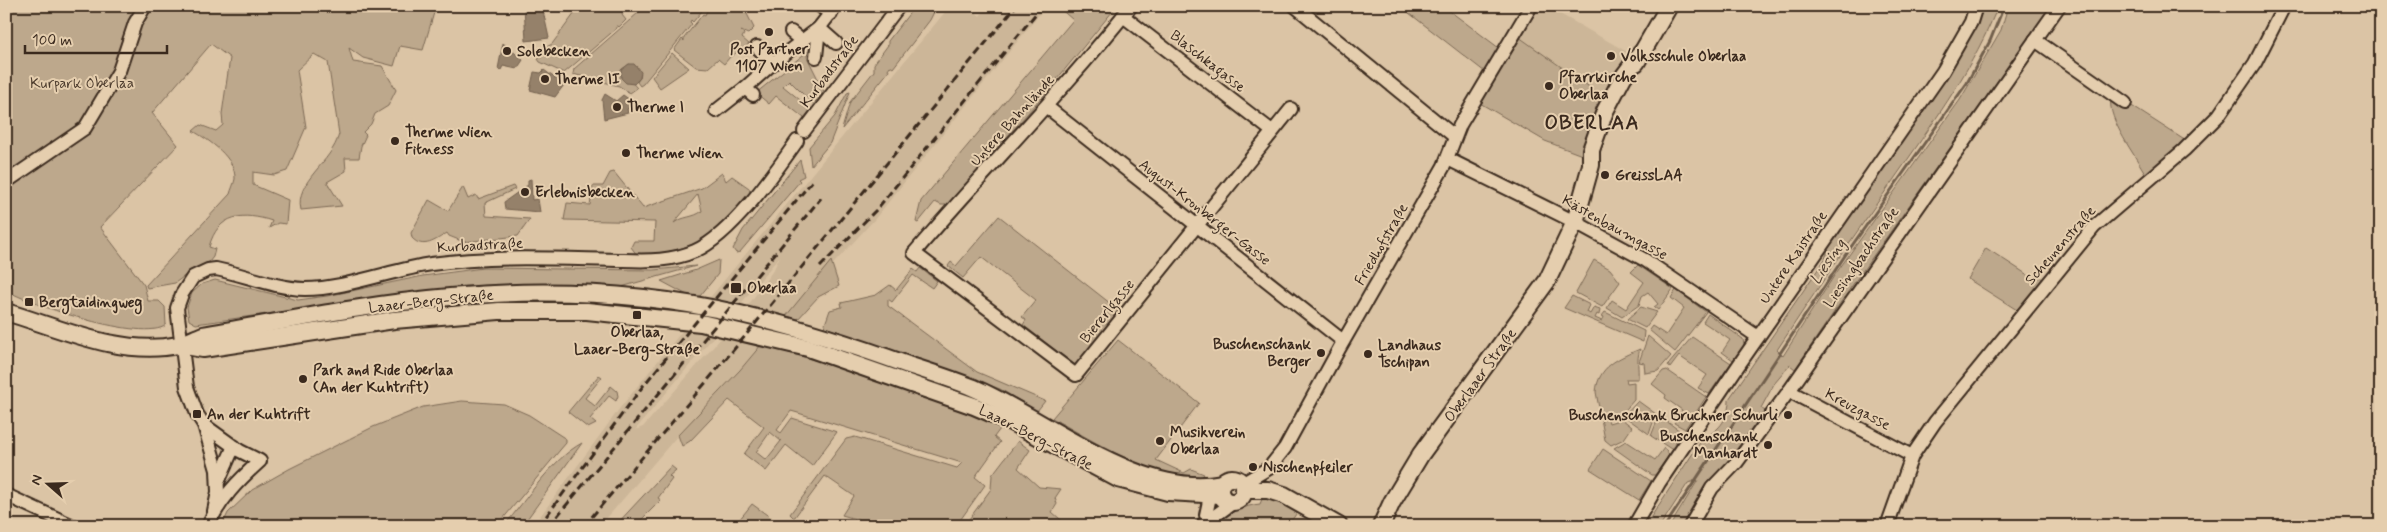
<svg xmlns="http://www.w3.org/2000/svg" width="2387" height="532" font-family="Mynerve,sans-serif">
<rect width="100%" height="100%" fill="#dbc4a5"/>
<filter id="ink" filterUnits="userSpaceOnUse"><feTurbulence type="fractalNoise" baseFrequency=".02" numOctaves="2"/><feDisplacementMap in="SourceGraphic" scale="10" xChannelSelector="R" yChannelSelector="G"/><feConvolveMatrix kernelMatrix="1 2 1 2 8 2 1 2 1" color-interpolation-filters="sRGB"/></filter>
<g filter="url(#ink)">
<g fill="#ccb698">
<path d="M950,6H968L980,16L988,6H1046L874,220L785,316L747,307L774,269L780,256L739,306L708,300Z"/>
<path d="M1539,6H1546L1636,57L1608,100L1519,37Z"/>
<path d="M683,330L715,335L635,430L643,427L722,337L761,345L740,370L678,435L600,526H533L620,408Z"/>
</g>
<g fill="#bda88c" stroke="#7c6955" fill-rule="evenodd">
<path d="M6,6H436L423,50L400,46L394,66L363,58L349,48L353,62L382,66L396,90L388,106L375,114L371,124L363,132L366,135L361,146L359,158H345L346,171L327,182L342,206L301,210C294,181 332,163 339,134L328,62L314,54L297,70L306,127L287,171L274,175L253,172V185L288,200L286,224L278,223L269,228L272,221C244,212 218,213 209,247L215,249L213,257L209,262L195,268L175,283L147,288L146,285L230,194C231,190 234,184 235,179C236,158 209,140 193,131L200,125L216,131L223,125L222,114L230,58L211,44L152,113L178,145L100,227L144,285L148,301H159L165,307L166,325C145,343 30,305 6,290Z"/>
<path d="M580,6H626L622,15L626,20L619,27L617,25V28L564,73L540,62L538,59L542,57L539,51L552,44Z"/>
<path d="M646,6H706L693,22L691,20L690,22L692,24L643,84L640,86L637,82L640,78L639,68L629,64L621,70L637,88L630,93L619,86L573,74L574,69Z"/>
<path d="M709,6H756L746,12L754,28L748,34L741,31L744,34L742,38L749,44L730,57L724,64L718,59L708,68L696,67L674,50L682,39L684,41V38L703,14L705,15Z"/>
<path d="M915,6H937L930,20L893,68L890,66L888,69L889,71L842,129L850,102L874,71V64L888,45V41Z"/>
<path d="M1057,6H1117L1043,96L947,205H941L935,202L918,223L916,222L921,201L1073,20Z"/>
<path d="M1400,6H1443L1499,48L1485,72Z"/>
<path d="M1980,6H1998C1974,66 1938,116 1901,169C1859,229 1817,288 1777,350L1783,356L1834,276L1960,100L2001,30L2008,6H2051L1854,283L1795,369L1790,365L1774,384L1761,408L1765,411L1727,462L1729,464L1685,526H1670L1698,480L1688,483L1660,526H1645L1703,438C1721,430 1729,417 1729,399L1825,259L1830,242Z"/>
<path d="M1519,37L1605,98L1592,126L1582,155L1545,141L1478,102Z"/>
<path d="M808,51L807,57L824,91L817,101L815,100L816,102L814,105L789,80L783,86L811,109L804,118L776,96L769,104L756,93Z"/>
<path d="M672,53L689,68L660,88L652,77Z"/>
<path d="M850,92L830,143L811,166L809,147L835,116L847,93Z"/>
<path d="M2111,99L2127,103L2186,141L2146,175C2136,156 2107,119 2111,99Z"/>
<path d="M800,160L804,176L798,179L800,181L740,252L736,253L733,249L743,230Z"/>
<path d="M614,172L643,208L702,188L722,173L726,181L732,176L749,188L750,192C723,237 688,253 637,255L631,247L634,241H654L655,222L564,220L567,203L590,205L593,186H603L610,173ZM698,194L702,211C694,218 683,216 674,223Z"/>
<path d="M513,186L515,189L485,203L486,216L530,219L518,236L464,242L449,236L447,233C436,240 423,250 412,238L411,233L429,200L448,211L463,187L468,199L476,195L478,199Z"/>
<path d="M999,216L1120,311L1075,365L1023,325L1026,320L1022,317L1036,300L981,257L963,278L948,266L951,262L956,266Z"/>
<path d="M1986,248L2034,279L2037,275L2044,280L2017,310L1968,279Z"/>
<path d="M719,260L718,274L700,296L691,297L661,281L696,270Z"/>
<path d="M1594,260L1610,269L1620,282L1602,307L1576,293Z"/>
<path d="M831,261L839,286L818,297L798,319L786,316Z"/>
<path d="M1638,265L1673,289L1658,310L1654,307L1658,304L1648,292L1642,296L1639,305L1622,317L1607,308L1612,300L1626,309L1644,282L1631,272Z"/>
<path d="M696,266L621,287L550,284L465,286L196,324L189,320L187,307L192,293L202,284L215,280L298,300L327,296L423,276L483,268L653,270Z"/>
<path d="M920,268L937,281L932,288L913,275L892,302L888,299V306L977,372L1045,401L1037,411L1000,389L971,378L824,327L830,310L842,307L841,303L876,295L890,285L896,290L913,269L917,272Z"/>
<path d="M1676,290L1706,312L1675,352L1649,330L1652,326L1666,335L1684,308L1671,298Z"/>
<path d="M1572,296L1590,305L1587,312L1590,314L1594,307L1600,309L1599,315L1597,314L1595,318L1602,321L1604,317L1602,316L1605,312L1644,331L1643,342L1564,308Z"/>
<path d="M554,300L637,304L636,309L291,328L327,320L443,304Z"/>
<path d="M1641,307L1657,312L1645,328L1627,319Z"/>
<path d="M1708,314L1743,339L1744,345L1733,360L1722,352L1730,340L1703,322Z"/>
<path d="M1648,336L1671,356L1658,371L1645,373L1644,363L1639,362Z"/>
<path d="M1692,337L1731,363L1709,394L1698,388L1707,375L1679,356L1670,368L1668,365Z"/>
<path d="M1118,340L1199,403L1156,460L1184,473L1191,469L1204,474L1200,480C1144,473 1100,445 1052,418Z"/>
<path d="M761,345L832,365L989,421L1000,429L994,437L1000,442L975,477L985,485L956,526H879L842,515L854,496L825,476L794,518L790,514L846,439L855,437L957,468L962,463L798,413L791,411L777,430L781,433L792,418L837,432L812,466L786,445L766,471L744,454L764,427L729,400L690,441L682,446L678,435L740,370ZM770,432L781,441L766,460L756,452Z"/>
<path d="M1640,349C1636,362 1639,366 1638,379H1626L1627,383L1634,382V400L1620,416L1611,419L1610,414L1607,415L1609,423L1622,419L1632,427L1624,439L1611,445L1605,440L1596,392C1598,366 1619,358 1640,349Z"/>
<path d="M1667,370L1706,397L1685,429L1674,423L1682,410L1665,398L1666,395L1652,384L1663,371Z"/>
<path d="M599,375L602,377L585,398L595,406L611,386L617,391L618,396L616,401L609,396L590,419L596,424L588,428L568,412Z"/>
<path d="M462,401L504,404L529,415L566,439V443L560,450L497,526H222L228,513L252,490L289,469L373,427L423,407Z"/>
<path d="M1638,401L1656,414L1649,434L1624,416Z"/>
<path d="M1659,416L1683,433L1671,449L1651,436Z"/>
<path d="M1018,441L1030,450L1018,468L1039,487L1061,489L1055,498L1057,504L1052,512L1068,526H964L991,489L992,475Z"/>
<path d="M1626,441L1655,460L1664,448L1669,455L1655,475H1652L1614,448Z"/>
<path d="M582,443L522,526H504C526,500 552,459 582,443Z"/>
<path d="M1603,449L1651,481L1639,500L1590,469Z"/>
<path d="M671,466L676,470L669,476L672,479L658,498L661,500L635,526H615Z"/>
<path d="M1262,499H1275L1298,511L1288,526H1266L1261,522L1259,526H1218L1216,523C1226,514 1246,505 1260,504Z"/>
<path d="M752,504L774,520L769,526H747L739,520Z"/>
</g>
<g fill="#95816a" stroke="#715e4c">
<path d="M524,6H542L549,38L526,41Z"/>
<path d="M503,43L523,60L517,69L503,66L501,70L498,69Z"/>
<path d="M629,64H634L641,72L640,78L634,84L626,83L621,78V70Z"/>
<path d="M544,70L564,85L555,97L530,90L534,72L541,73Z"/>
<path d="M605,94L616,101L623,95L637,105L627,109L628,113L604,119L602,100Z"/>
<path d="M531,179L532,200L538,199L540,212L505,209L504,202L528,185V180Z"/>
</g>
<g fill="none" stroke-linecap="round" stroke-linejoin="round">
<path stroke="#715e4c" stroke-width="3" d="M1665,526L1846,254L1967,83L1990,41L2004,6"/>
<g stroke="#3b2a1e" stroke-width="16">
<g id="minor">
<path d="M820,6L831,14"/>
<path d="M1131,6C1063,92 985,170 914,253L1076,375L1291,109"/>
<path d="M1295,6L1454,136"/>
<path d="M1123,16L1272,131"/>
<path d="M791,32L802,41"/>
<path d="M2035,40L2125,103"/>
<path d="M757,47L773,63L819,28L836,6"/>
<path d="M816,57L819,28L836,43"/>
<path d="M745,88L773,63"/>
<path d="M1047,107L1343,341"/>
<path d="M716,111L745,88L753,95"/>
<path d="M804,131L899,6"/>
<path d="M1448,159L1575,222L1645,260L1758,337"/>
<path d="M6,182L85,128L119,71L135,23L145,6"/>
<path d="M1789,391L1912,456"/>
<path d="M204,425L240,451L260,461C238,481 220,499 208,526"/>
<path d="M219,480L234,446"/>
<path d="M1242,484L1269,468L1285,448L1339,349L1444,166L1460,125L1531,6"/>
<path d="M6,495L73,526"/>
<path d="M1204,495L1209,501L1206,515"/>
<path d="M214,511L218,492L217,470L204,425L197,414L187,387L177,308L182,294L193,277L208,270L216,269C246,275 274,288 305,289C344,289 392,270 431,264C495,255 560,259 624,260C649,261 672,261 695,251C731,235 774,174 797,141"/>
<path d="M1201,526L1234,502"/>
<path d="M1634,526L1659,483L1738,366L1943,71L1971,22L1976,6"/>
<path d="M1690,526L1712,488L1737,462L1789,391L2059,6"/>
<path d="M1887,526L1912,456L1935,422L2094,227L2184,150L2219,115L2255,63L2284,6"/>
</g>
</g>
<g stroke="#3b2a1e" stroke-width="20">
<g id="major">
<path d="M1636,63L1669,6"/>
<path d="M6,312C60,328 121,357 178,345C186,343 195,338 203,335C285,321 367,304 450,297C546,288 646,293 740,314C798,327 853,345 908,365C930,372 952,379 974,388C1046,419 1141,500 1222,483"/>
<path d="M180,345L203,349L394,320L499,311H587L701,323L808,348L974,406L1009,421L1118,479L1168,492L1221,495"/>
<circle cx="1232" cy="490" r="12"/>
<path d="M1244,490H1268L1284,495L1339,526"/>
<path d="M1381,526L1392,502L1421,454L1547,281L1575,222L1591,165V150L1605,111L1623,77L1641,53"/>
</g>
</g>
<use href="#minor" stroke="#e5ceae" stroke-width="12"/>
<use href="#major" stroke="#e5ceae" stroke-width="16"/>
<g stroke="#3b2a1e" stroke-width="3" stroke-dasharray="8 4" stroke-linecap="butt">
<path d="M820,267L877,209L1042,6"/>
<path d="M539,526L643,386L814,179"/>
<path d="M549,526L821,198"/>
<path d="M584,526L741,341L1016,6"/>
</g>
</g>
</g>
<g fill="#3b2a1e" stroke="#e5ceae" stroke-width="2">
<circle cx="769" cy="32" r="5"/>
<circle cx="507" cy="51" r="5"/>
<circle cx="1611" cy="56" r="5"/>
<circle cx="545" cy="79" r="5"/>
<circle cx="1549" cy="86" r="5"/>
<circle cx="617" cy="107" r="5"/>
<circle cx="395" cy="141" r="5"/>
<circle cx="626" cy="153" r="5"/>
<circle cx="1605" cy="175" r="5"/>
<circle cx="525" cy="192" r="5"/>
<rect x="730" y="282" width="12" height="12" rx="2.5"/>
<rect x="24" y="297" width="10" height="10" rx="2.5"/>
<rect x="632" y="310" width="10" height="10" rx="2.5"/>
<circle cx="1321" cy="353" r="5"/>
<circle cx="1368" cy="354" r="5"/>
<circle cx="303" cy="379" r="5"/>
<rect x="192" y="409" width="10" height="10" rx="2.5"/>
<circle cx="1788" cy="415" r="5"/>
<circle cx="1160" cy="441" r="5"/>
<circle cx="1768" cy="445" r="5"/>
<circle cx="1253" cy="467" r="5"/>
</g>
<g text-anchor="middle" stroke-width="4" stroke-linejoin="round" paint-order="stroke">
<g font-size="15" font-weight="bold" fill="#3b2a1e" stroke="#e5ceae" text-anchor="start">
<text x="769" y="54" text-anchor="middle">Post Partner<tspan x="769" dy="17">1107 Wien</tspan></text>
<text x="517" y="56">Solebecken</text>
<text x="1621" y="61">Volksschule Oberlaa</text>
<text x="1559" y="82">Pfarrkirche<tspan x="1559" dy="17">Oberlaa</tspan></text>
<text x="555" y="84">Therme II</text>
<text x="627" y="112">Therme I</text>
<text x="405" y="137">Therme Wien<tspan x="405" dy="17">Fitness</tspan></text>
<text x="636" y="158">Therme Wien</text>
<text x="1615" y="180">GreissLAA</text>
<text x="535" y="197">Erlebnisbecken</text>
<text x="747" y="293">Oberlaa</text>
<text x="39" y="307">Bergtaidingweg</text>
<text x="637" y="337" text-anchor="middle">Oberlaa,<tspan x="637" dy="17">Laaer-Berg-Straße</tspan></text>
<text x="1311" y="349" text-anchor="end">Buschenschank<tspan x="1311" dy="17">Berger</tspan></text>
<text x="1378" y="350">Landhaus<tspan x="1378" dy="17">Tschipan</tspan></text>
<text x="313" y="375">Park and Ride Oberlaa<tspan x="313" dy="17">(An der Kuhtrift)</tspan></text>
<text x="207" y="419">An der Kuhtrift</text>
<text x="1778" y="420" text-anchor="end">Buschenschank Bruckner Schurli</text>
<text x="1170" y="437">Musikverein<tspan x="1170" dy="17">Oberlaa</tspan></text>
<text x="1758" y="441" text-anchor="end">Buschenschank<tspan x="1758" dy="17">Manhardt</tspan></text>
<text x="1263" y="472">Nischenpfeiler</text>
</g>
<g font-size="15" fill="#3b2a1e" stroke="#e5ceae">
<text transform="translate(1208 61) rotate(38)" y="5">Blaschkagasse</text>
<text transform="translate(829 71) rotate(-53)" y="5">Kurbadstraße</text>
<text transform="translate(1012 120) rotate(-48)" y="5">Untere Bahnlände</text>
<text transform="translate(1205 212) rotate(38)" y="5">August-Kronberger-Gasse</text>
<text transform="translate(1615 227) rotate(29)" y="5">Kästenbaumgasse</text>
<text transform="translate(1381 244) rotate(-60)" y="5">Friedhofstraße</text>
<text transform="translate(480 245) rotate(-3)" y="5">Kurbadstraße</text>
<text transform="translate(2060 245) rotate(-49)" y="5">Scheunenstraße</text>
<text transform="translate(1793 257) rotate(-56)" y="5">Untere Kaistraße</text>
<text transform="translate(1861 257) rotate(-55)" y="5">Liesingbachstraße</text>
<text transform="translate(431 301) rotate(-6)" y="5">Laaer-Berg-Straße</text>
<text transform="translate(1107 311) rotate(-51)" y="5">Biererlgasse</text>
<text transform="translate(1480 375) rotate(-54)" y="5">Oberlaaer Straße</text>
<text transform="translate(1858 409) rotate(28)" y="5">Kreuzgasse</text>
<text transform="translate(1036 437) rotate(27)" y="5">Laaer-Berg-Straße</text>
</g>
<g font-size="15" fill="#4e3d2e" stroke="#e5ceae">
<text x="82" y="88">Kurpark Oberlaa</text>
</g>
<g font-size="16" font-style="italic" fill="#4d3b2d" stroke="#e5ceae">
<text transform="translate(1827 261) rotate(-56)" y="6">Liesing</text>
</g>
<g font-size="20" font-weight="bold" letter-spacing="1" fill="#3b2a1e" stroke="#e5ceae">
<text x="1592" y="129">OBERLAA</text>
</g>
</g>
<rect width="2387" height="532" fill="none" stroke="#e5ceae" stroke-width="25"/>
<rect x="12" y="12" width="2362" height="507" fill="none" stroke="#3b2a1e" stroke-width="2" filter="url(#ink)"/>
<g transform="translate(48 484) rotate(290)" stroke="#e5ceae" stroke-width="4" paint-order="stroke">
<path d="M0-4L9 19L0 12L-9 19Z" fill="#3b2a1e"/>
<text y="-8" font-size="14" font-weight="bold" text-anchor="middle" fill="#3b2a1e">N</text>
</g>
<path d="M25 45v8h142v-8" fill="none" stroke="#3b2a1e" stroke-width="2.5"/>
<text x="32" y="45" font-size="15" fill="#3b2a1e" stroke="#e5ceae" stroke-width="4" paint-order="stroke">100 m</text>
</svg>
